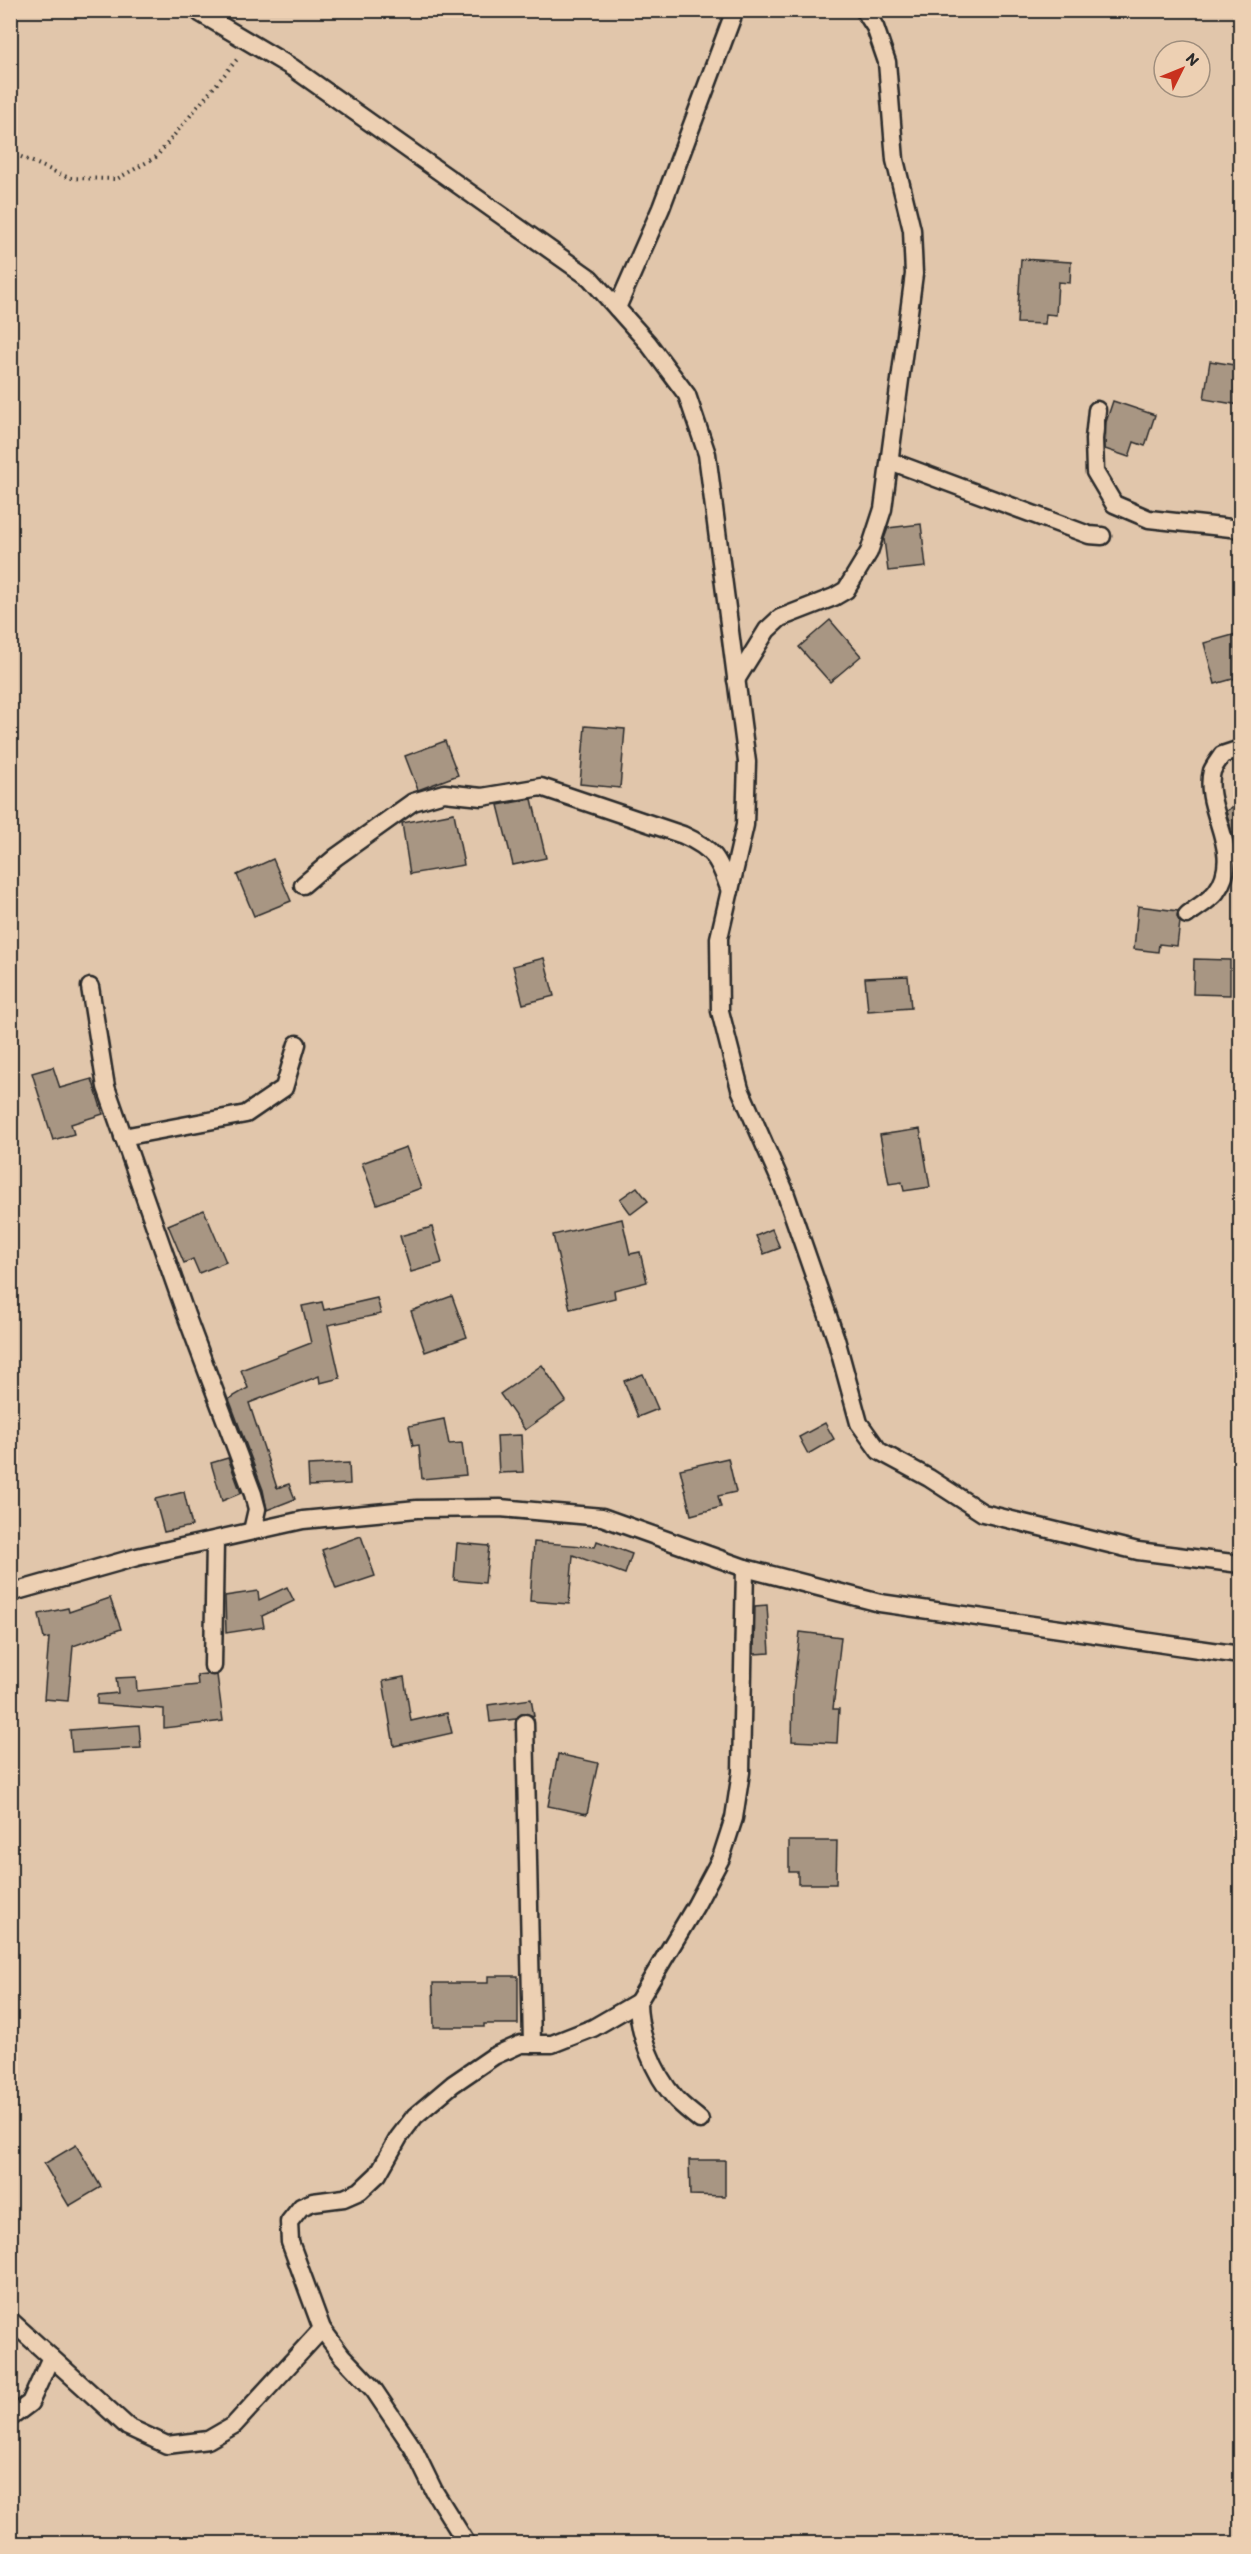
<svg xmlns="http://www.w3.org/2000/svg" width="1251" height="2554" font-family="Itim,sans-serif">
<rect width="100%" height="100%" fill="#e1c6ab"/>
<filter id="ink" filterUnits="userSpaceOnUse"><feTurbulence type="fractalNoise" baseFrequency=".0167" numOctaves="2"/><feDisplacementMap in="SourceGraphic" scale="12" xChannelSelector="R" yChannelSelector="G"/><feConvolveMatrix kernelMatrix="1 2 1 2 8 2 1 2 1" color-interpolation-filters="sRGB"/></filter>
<g filter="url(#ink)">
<g fill="#a89683" stroke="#2b2b2b" stroke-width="1.5">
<path d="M1021,259L1071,262L1070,283L1058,282L1056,315L1046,314L1045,324L1017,323Z"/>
<path d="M1210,361L1240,366V405L1204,399Z"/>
<path d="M1113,401L1155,415L1145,446L1134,442L1129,457L1105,449L1106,422Z"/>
<path d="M921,524L926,567L888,571L884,539L888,528Z"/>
<path d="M830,620L861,656L830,682L799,647Z"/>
<path d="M1240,633V677L1215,684L1204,643Z"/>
<path d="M585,726L625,729L620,788L580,784Z"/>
<path d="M445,741L458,775L418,790L405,756Z"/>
<path d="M532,799L546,858L513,865L498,805Z"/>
<path d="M1240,802V847L1233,836L1226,811Z"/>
<path d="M454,813L464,865L410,874L402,823Z"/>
<path d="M273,859L291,901L254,916L237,875Z"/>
<path d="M1138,906L1178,911L1177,917L1180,922L1177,946L1159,944L1158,952L1134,949Z"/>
<path d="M544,958L554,996L523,1004L513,966Z"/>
<path d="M1194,959L1230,960V995L1193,994Z"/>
<path d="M908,976L911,1008L868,1011L865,978Z"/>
<path d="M53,1067L60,1088L92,1079L103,1114L71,1124L74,1134L53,1140L32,1073Z"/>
<path d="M920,1129L930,1187L904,1191L902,1182L889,1184L880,1135Z"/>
<path d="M406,1147L421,1188L377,1204L362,1163Z"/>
<path d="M637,1187L648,1201L631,1214L620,1199Z"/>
<path d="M204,1210L226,1262L199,1273L193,1259L184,1263L168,1225Z"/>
<path d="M622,1219L630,1254L640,1252L647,1282L614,1290L615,1298L570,1309L553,1235Z"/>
<path d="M432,1227L442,1263L411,1272L400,1236Z"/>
<path d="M772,1229L780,1248L764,1254L756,1236Z"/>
<path d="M452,1296L467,1337L425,1352L411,1311Z"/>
<path d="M377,1298L381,1314L328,1325L340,1378L320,1383L319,1376L249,1403L277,1488L289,1484L295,1499L267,1510L263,1490L229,1399L248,1388L241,1370L311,1343L302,1306L322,1302L324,1310Z"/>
<path d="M542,1365L566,1401L525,1430L500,1394Z"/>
<path d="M643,1374L658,1409L638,1417L624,1381Z"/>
<path d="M444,1419L449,1444L462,1443L466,1475L422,1479L419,1445L413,1446L409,1426Z"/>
<path d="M825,1423L834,1439L808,1454L799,1437Z"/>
<path d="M521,1435L523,1472L499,1473L497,1436Z"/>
<path d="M228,1458L241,1493L222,1501L211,1463Z"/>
<path d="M728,1458L736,1492L718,1496L721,1507L691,1515L680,1469Z"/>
<path d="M349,1463L350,1484L309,1486L308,1465Z"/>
<path d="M184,1492L192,1526L164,1532L155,1499Z"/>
<path d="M361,1536L375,1576L336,1589L322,1550Z"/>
<path d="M597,1541L632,1554L625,1574L573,1555L569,1604L530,1601L534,1542L595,1547Z"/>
<path d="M457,1543L489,1546L485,1583L454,1580Z"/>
<path d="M287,1587L294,1601L262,1616L264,1627L226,1633L225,1596L258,1591L259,1600Z"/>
<path d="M110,1598L121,1629L73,1646L68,1701L44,1699L49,1638L44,1639L39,1614L68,1608L69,1612Z"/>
<path d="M767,1605L770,1653L754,1654L755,1606Z"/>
<path d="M800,1632L841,1637L833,1709H839L837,1743L792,1741L793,1692Z"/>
<path d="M206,1674L217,1675L223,1721L164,1728V1709L97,1704V1695L118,1693L116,1678L136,1677L137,1691L198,1685L197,1675Z"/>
<path d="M404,1677L411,1721L447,1713L452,1733L394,1746L383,1681Z"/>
<path d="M531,1699L534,1716L524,1713L516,1719L490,1722L488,1705Z"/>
<path d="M139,1725L141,1748L72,1752L70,1730Z"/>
<path d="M558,1754L598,1763L587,1814L548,1806Z"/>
<path d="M789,1841H837L836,1884H798V1872H789Z"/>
<path d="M488,1976H518V2024H484V2027H434L433,1983H488Z"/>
<path d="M76,2145L101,2187L69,2206L44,2164Z"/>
<path d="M689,2160H725V2196L690,2195Z"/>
</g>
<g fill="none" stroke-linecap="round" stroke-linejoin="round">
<g stroke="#2b2b2b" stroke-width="21">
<g id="minor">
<path d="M200,13L293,68L590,278L648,343L687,395L707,454L747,762L745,825L719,938L720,1011L740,1089L784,1189L836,1339L859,1423L879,1451L929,1478L983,1513L1138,1551L1240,1564"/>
<path d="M617,308L661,208L735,10"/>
<path d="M1097,410L1094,439L1095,472L1114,504L1149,519L1240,529"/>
<path d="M890,461L1089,535L1102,536"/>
<path d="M736,680L767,630L780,618L834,597L846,590L869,552L883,509L914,274L912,230L895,160L887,62L875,27L864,10"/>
<path d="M303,885L336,857L413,802L444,793L482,797L541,787L683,835C714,849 719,859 730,891"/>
<path d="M1187,915C1196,908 1209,901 1216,892C1246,852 1202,810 1212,771C1214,766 1219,760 1222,755L1240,749"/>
<path d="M90,987L106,1087L186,1315L253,1494L257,1509L252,1531"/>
<path d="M123,1137L246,1114L284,1088L297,1044"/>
<path d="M10,1593L137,1557L303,1520L417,1509L500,1508L602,1517L745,1568L880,1603L1240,1655"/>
<path d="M213,1666L215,1540"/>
<path d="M525,1723L532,2044"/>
<path d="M700,2120C692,2113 682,2106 675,2098C654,2074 638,2034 638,2002L696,1905L721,1858L734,1818L741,1772L745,1568"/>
<path d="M10,2320L128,2427L167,2445L208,2440L234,2425L322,2329"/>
<path d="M10,2418L30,2403L51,2357"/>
<path d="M467,2544L434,2491L413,2448L374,2390L342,2356L322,2329L290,2242L289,2222L301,2207L313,2202L344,2198L360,2191L378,2174L399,2137L415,2116L453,2084L494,2056L521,2044H552L593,2028L638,2002"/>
</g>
</g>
<path stroke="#2b2b2b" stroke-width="4" stroke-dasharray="1.5 4.5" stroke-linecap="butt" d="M10,152L69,178L117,179L156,157L239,57"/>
<use href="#minor" stroke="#edd0b3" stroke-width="16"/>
</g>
</g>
<rect width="1251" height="2554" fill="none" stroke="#edd0b3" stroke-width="36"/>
<rect x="18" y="18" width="1215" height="2518" fill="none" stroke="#2b2b2b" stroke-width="2" filter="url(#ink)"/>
<g transform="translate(1182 69) rotate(47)"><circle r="28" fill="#edd0b3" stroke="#9f8e7d" stroke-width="1.5"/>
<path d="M0-4.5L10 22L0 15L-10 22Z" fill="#c8321e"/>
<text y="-9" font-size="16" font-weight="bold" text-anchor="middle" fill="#2b2b2b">N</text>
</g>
</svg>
